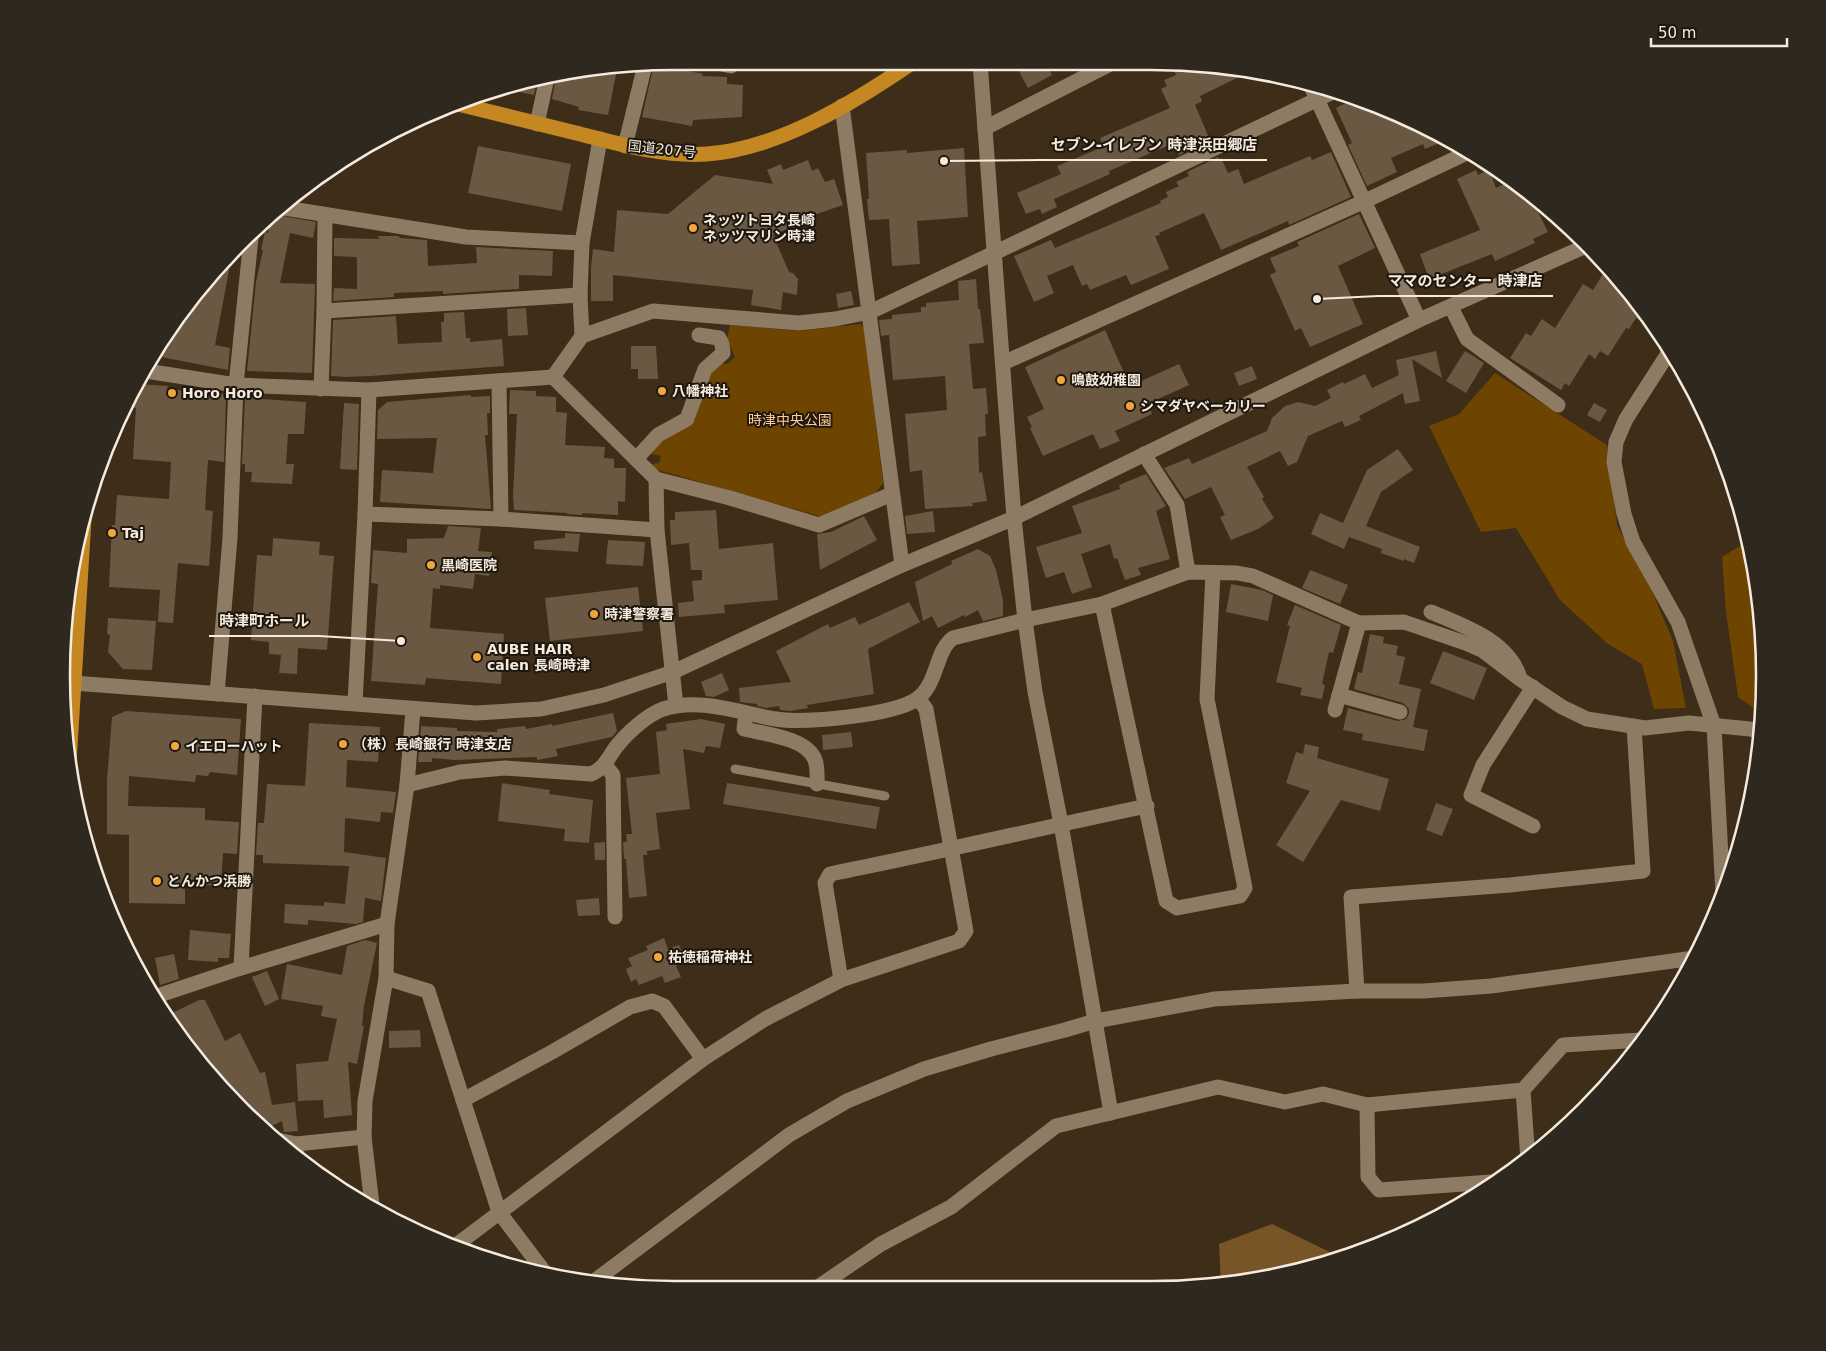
<svg xmlns="http://www.w3.org/2000/svg" width="1826" height="1351" font-family="'DejaVu Sans','Noto Sans JP',sans-serif">
<rect width="100%" height="100%" fill="#3d2d19"/>
<g fill="#6e4500">
<path d="M861,324L864,328L883,483L874,495L830,516H819L651,468L653,464L659,463L661,456L651,454C656,437 680,428 695,421L707,377L720,363L727,364L735,357L727,339L730,325L799,331Z"/>
<path d="M1495,373L1607,445L1617,525L1654,596L1673,641L1686,708L1654,709L1642,664L1608,644L1560,600L1516,528L1481,532L1429,426L1459,414Z"/>
<path d="M1748,541L1763,635L1761,713L1738,697L1726,612L1722,557Z"/>
</g>
<path fill="#785526" d="M1272,1224L1338,1256L1231,1284L1221,1285L1219,1244Z"/>
<g fill="#6a5843">
<path d="M1014,62H1046L1052,75L1028,88Z"/>
<path d="M1170,62L1190,63L1249,72L1200,96L1202,101L1195,105L1210,140L1179,155L1174,143L1109,171L1110,174L1054,199L1057,207L1042,214L1040,209L1026,214L1017,193L1061,174L1057,166L1103,147L1100,138L1170,108L1161,89L1167,86L1164,80L1176,75Z"/>
<path d="M654,64L703,74L702,76L727,77V84L743,85L742,117L693,120L692,126L642,117Z"/>
<path d="M617,69L608,115L578,110L579,107L552,99L556,77Z"/>
<path d="M537,80L534,95L500,88L516,82Z"/>
<path d="M1356,98L1362,107L1370,103L1386,108L1446,140L1425,149L1423,144L1391,158L1397,172L1367,186L1348,145L1352,143L1336,108Z"/>
<path d="M478,146L571,164L562,211L468,193Z"/>
<path d="M964,148L968,217L917,221L920,264L892,266L889,219L869,220L867,199H869L866,153L907,150V153Z"/>
<path d="M1331,152L1351,197L1289,225L1288,221L1221,250L1204,213L1159,233L1160,235L1155,236L1169,269L1131,285L1126,275L1090,290L1087,284L1082,286L1073,265L1047,276L1054,293L1034,302L1014,256L1051,240L1055,248L1161,203L1160,201L1168,197L1166,192L1179,186L1176,182L1189,176L1187,172L1218,157L1219,159L1221,158L1228,173L1238,169L1244,184L1310,156L1312,160Z"/>
<path d="M808,160L812,171L818,168L825,182L834,179L843,205L799,220L801,224L773,235L789,272L793,273L798,279L797,295L783,292L781,310L751,305L753,290L613,275V301H591V267L593,249L614,252L617,210L668,214L715,175L773,184L767,170L781,164L783,170Z"/>
<path d="M1476,170L1478,175L1489,170L1496,188L1512,180L1542,203L1535,206L1548,232L1533,239L1535,243L1495,261L1492,254L1429,279L1420,254L1480,230L1457,179Z"/>
<path d="M1359,214L1375,248L1338,266L1363,324L1310,347L1301,328L1295,331L1270,275L1276,272L1270,258L1299,246L1297,242Z"/>
<path d="M277,215L316,222L313,238L290,233L280,283L315,284L312,373L247,371L256,282L263,250H261L265,232L268,233L270,221Z"/>
<path d="M378,236H398L400,238L427,240L428,266L477,263L476,247L553,251L552,276L519,275V289L443,294V291L394,293V297L333,301L334,288L357,289V258L356,257L334,256V238L379,239Z"/>
<path d="M232,254L215,345L230,348L228,370L156,356L214,270Z"/>
<path d="M1604,272L1619,282L1638,301L1656,330L1636,318L1629,329L1626,328L1608,356L1600,351L1595,359L1589,354L1569,386L1565,383L1561,390L1510,358L1526,333L1531,336L1542,319L1555,328L1583,284L1593,290Z"/>
<path d="M976,279L978,309H980L984,343L969,344L973,389L986,388L988,414H985L986,436L978,437L979,473L982,472L987,501L972,503L973,506L925,509L922,470L910,472L905,414L947,410L945,376L893,380L889,335L881,336L879,320L892,319V315L921,312V307H926V303L959,300L958,281Z"/>
<path d="M851,291L854,305L838,308L836,294Z"/>
<path d="M526,308L528,335L508,336L507,309Z"/>
<path d="M464,312L466,338H470V342L502,339L504,366L371,376L346,377L331,376L333,320L396,316L398,344L442,342L441,322H444V313Z"/>
<path d="M1105,330L1130,386L1179,364L1189,385L1147,404L1152,414L1115,431L1120,441L1100,449L1093,434L1043,456L1030,428L1032,427L1027,417L1044,409L1025,367Z"/>
<path d="M631,346H656L658,379H638V369H631Z"/>
<path d="M1436,351L1442,378L1412,359L1420,401L1405,404L1403,393L1359,416L1361,420L1345,427L1342,421L1308,436L1297,462L1288,466L1280,451L1247,467L1264,497L1262,499L1274,518L1258,529L1231,540L1220,517L1225,515L1211,487L1185,499L1164,468L1189,458L1192,464L1267,431L1272,418L1285,406L1298,402L1315,406L1331,398L1327,390L1343,382L1344,384L1365,374L1372,388L1399,375L1396,360Z"/>
<path d="M1465,351L1484,363L1466,393L1446,381Z"/>
<path d="M1252,366L1257,379L1239,386L1234,373Z"/>
<path d="M138,384L168,386L167,389L223,394V397H226L224,462L208,460L205,510L213,511L209,566L178,563L173,623L158,622L160,590L109,587L112,525H115L117,495L169,499L171,462L133,459L136,408L124,406Z"/>
<path d="M510,390L536,391V396L556,397V412L567,413L565,445L605,447L604,458L614,459V468H626L625,502L618,501V515L582,513V515L567,514V513L514,510L513,495L517,414H509Z"/>
<path d="M471,395V397L490,396V413H487L488,435H485L491,509L380,502L382,470L433,473L437,438L377,439L378,410L387,402Z"/>
<path d="M245,398L306,402L304,434H288L286,464H294L292,484L251,482L252,472H245V464H242Z"/>
<path d="M344,403L359,404L357,470L340,469Z"/>
<path d="M1594,403L1607,410L1600,422L1587,415Z"/>
<path d="M1398,449L1413,470L1381,492L1366,526L1420,547L1414,563L1404,559V561L1381,553L1382,549L1349,537L1344,549L1311,534L1320,513L1343,523L1367,470Z"/>
<path d="M1146,474L1166,506L1156,511L1170,559L1138,568L1141,575L1125,580L1117,558L1114,559L1110,544L1081,554L1092,587L1072,594L1064,572L1046,578L1036,547L1082,533L1072,506L1120,489L1119,485Z"/>
<path d="M716,510L719,549L773,543L778,600L724,605L725,613L679,617L678,603L694,601L692,581L702,580V570H691L689,543L671,545L670,520H675V512Z"/>
<path d="M933,511L935,532L907,534L905,516Z"/>
<path d="M864,516L877,540L820,570L817,534L831,532Z"/>
<path d="M448,526L481,528L478,551L492,552L489,576L475,574L473,589L440,585V589L433,588L430,628L504,634L501,684L426,678L425,685L371,681L378,584L371,583L373,550L407,553V539L444,538Z"/>
<path d="M565,533L580,534L578,552L534,549V541L565,538Z"/>
<path d="M273,538L320,542L319,555L334,556L327,650L298,648L297,674L279,673L281,655L269,654V642L251,640L257,555L272,556Z"/>
<path d="M608,540L645,542L643,566L606,564Z"/>
<path d="M978,549L990,556L996,570L1003,600V616L983,621L978,610L965,617L964,615L938,628L932,616L923,621L915,582L952,564L951,561Z"/>
<path d="M1310,570L1348,585L1340,604L1302,588Z"/>
<path d="M1231,584L1262,590L1273,595L1268,621L1226,612Z"/>
<path d="M638,587L643,631L550,641L545,598Z"/>
<path d="M909,602L920,622L868,649L874,694L807,705L808,708L791,711L780,710L779,706L766,708L757,706V704L740,702L739,688L791,682L776,651L828,624L830,628L855,617L859,625Z"/>
<path d="M1295,605L1341,625L1333,653L1329,652L1322,684L1325,685L1322,699L1300,695L1302,688L1276,682L1290,626L1287,625Z"/>
<path d="M108,618L156,621L152,670L123,669L108,652L110,635L107,634Z"/>
<path d="M1370,634L1384,637L1383,643L1398,646L1396,655L1405,657L1399,684L1421,689L1413,727L1428,730L1424,751L1362,740L1363,734L1343,730L1348,708L1398,721L1406,719L1409,714V709L1403,703L1354,689L1358,672L1362,673Z"/>
<path d="M1443,651L1487,668L1474,700L1430,683Z"/>
<path d="M722,673L729,690L714,697L706,696L701,682Z"/>
<path d="M126,711L241,719L237,775L210,772L208,776L196,775L195,782L129,776L128,806L205,808V820L239,822L237,854L223,853L221,886L185,884V904L129,903V835L107,834V780L112,717Z"/>
<path d="M613,713L617,731L612,737L556,749L558,756L537,760V757L455,760L432,758V762H418L421,726L457,728V731L497,732V729L525,726L526,729L552,724V726Z"/>
<path d="M701,719L725,724L720,748L706,746L704,753L683,749L690,809L656,813L660,849L647,851V855H643L647,896L629,898L626,859H624L623,842H627L626,834H632L626,778L660,774L656,732L667,730L666,724Z"/>
<path d="M309,723L380,727L378,762L347,760L346,787L396,792L393,813L381,812L380,822L345,818L344,852L386,858L381,901L365,898L363,922L356,924L308,920V925L284,923L285,904L324,906V902L345,904L349,866L263,863V855H256L258,823H264L267,784L305,786Z"/>
<path d="M851,732L853,747L823,750L822,735Z"/>
<path d="M1305,744L1319,747L1317,758L1389,779L1380,811L1341,800L1303,862L1276,845L1310,791L1286,783L1296,752L1303,754Z"/>
<path d="M502,783L550,790L549,794L593,800L589,843L564,841L565,829L498,821Z"/>
<path d="M727,783L880,807L876,829L723,804Z"/>
<path d="M1436,803L1453,809L1442,836L1426,830Z"/>
<path d="M605,842V860H595L594,843Z"/>
<path d="M599,898L600,915L578,916L576,900Z"/>
<path d="M190,930L231,934L229,958H218V962L188,960Z"/>
<path d="M664,938L668,949L679,945L686,961L676,966L681,977L665,983L662,976L639,985L636,979L631,982L626,969L632,966L628,958L648,950L646,946Z"/>
<path d="M365,940L377,943L364,1006L362,1026H364L357,1064L348,1062L352,1115L324,1118L323,1100L298,1101L296,1064L328,1061L337,1019L321,1016L323,1006L281,999L287,964L342,975L347,946Z"/>
<path d="M174,954L179,979L160,985L155,958Z"/>
<path d="M267,971L279,999L265,1006L252,977Z"/>
<path d="M199,1000H205L225,1041L240,1033L260,1073L265,1072L272,1105L295,1102L298,1131L284,1132L282,1121L264,1130L188,1050L168,1015Z"/>
<path d="M420,1030L421,1047L389,1048V1031Z"/>
</g>
<g fill="none" stroke-linecap="round" stroke-linejoin="round">
<path stroke="#8e7b64" stroke-width="9" d="M735,769L885,796"/>
<g stroke="#8e7b64" stroke-width="15">
<path d="M709,61L731,66"/>
<path d="M1309,82L1419,320"/>
<path d="M842,106L902,565"/>
<path d="M537,124L547,78"/>
<path d="M985,128L1114,62"/>
<path d="M625,146L645,65"/>
<path d="M285,208L466,237L582,243L580,295L582,336"/>
<path d="M325,215L324,311L580,295"/>
<path d="M582,243L600,139"/>
<path d="M1451,307L1467,339L1558,405"/>
<path d="M1669,352L1626,419L1616,442L1614,462L1624,514L1633,542L1678,622L1714,726"/>
<path d="M1003,363L1365,201L1469,152"/>
<path d="M499,381L501,519"/>
<path d="M321,389L324,311"/>
<path d="M1144,454L1177,505L1188,572"/>
<path d="M636,459L658,435L687,419L705,369L723,353L722,344L719,338L699,335"/>
<path d="M656,479L657,530L676,706"/>
<path d="M892,494L819,525L730,498L656,479L553,377L582,336L653,311L799,323L835,319L870,312L1335,91"/>
<path d="M365,514L501,519L657,530"/>
<path d="M1102,604L1166,901L1177,908L1240,896L1245,888L1207,699L1213,573"/>
<path d="M1431,612C1464,626 1506,640 1519,675"/>
<path d="M1533,687L1483,765L1471,795L1533,826"/>
<path d="M217,694L230,538L236,385L251,238"/>
<path d="M1339,695L1400,712"/>
<path d="M355,703L365,514L369,390"/>
<path d="M1335,710L1359,623"/>
<path d="M746,713L744,729C765,734 807,738 815,760C818,768 817,777 817,784"/>
<path d="M605,765L613,775L615,917"/>
<path d="M407,785L460,772L505,768L591,774C605,768 608,758 616,747C627,733 647,715 663,709C700,697 739,713 776,719C804,724 894,715 917,699C938,684 935,651 953,638L1025,620L1102,604L1188,572L1237,573L1253,576L1359,623L1404,622L1468,644L1482,650L1520,679L1562,707L1587,719L1645,728L1689,723L1760,730"/>
<path d="M241,968L387,924"/>
<path d="M386,978L428,991L499,1212L546,1274"/>
<path d="M841,980L825,883L830,874C936,853 1041,828 1147,806"/>
<path d="M1357,991L1351,897L1510,885L1643,871L1634,726"/>
<path d="M157,996L241,968L255,696"/>
<path d="M1095,1021L1111,1113"/>
<path d="M1523,1090L1528,1160"/>
<path d="M463,1100L552,1052L630,1007L652,1001L664,1006L703,1059"/>
<path d="M1367,1105L1368,1177L1379,1190L1492,1182"/>
<path d="M273,1139L296,1144"/>
<path d="M297,1155L296,1144L364,1137"/>
<path d="M372,1205L364,1137L365,1101L386,978L387,924L407,785L413,709"/>
<path d="M455,1246L703,1059L765,1019L841,980L959,941L966,931L926,709L918,698"/>
<path d="M818,1287L881,1244L951,1207L1056,1126L1218,1087L1285,1102L1323,1094L1367,1105L1523,1090L1563,1045L1641,1040"/>
</g>
<g stroke="#8e7b64" stroke-width="15">
<path d="M980,62L1014,518L1025,620L1035,692L1061,824L1095,1021"/>
<path d="M146,371L236,385L369,390L553,377"/>
<path d="M73,683L476,713L541,709L604,695L673,672L902,565L1014,518L1419,320L1586,246"/>
<path d="M1714,726L1723,894"/>
<path d="M593,1282L789,1135L847,1101L924,1069L991,1049L1065,1030L1095,1021L1214,999L1357,991H1424L1491,986L1694,958"/>
</g>
<g stroke="#c48721" stroke-width="15">
<path d="M454,103C495,113 535,123 576,133C619,144 663,157 707,154C778,149 855,102 913,62"/>
<path d="M69,763L84,519"/>
</g>
</g>
<g fill="#f0a73e" stroke="#1e170e" stroke-width="2">
<circle cx="693" cy="228" r="5"/>
<circle cx="1061" cy="380" r="5"/>
<circle cx="662" cy="391" r="5"/>
<circle cx="172" cy="393" r="5"/>
<circle cx="1130" cy="406" r="5"/>
<circle cx="112" cy="533" r="5"/>
<circle cx="431" cy="565" r="5"/>
<circle cx="594" cy="614" r="5"/>
<circle cx="477" cy="657" r="5"/>
<circle cx="343" cy="744" r="5"/>
<circle cx="175" cy="746" r="5"/>
<circle cx="157" cy="881" r="5"/>
<circle cx="658" cy="957" r="5"/>
</g>
<g text-anchor="middle" stroke-width="4" stroke-linejoin="round" paint-order="stroke">
<g font-size="14" fill="#f5eade" stroke="#1e170e">
<text transform="translate(662 149) rotate(6)" y="5">国道207号</text>
</g>
<g font-size="14" font-weight="bold" fill="#f5eade" stroke="#1e170e" text-anchor="start">
<text x="703" y="225">ネッツトヨタ長崎<tspan x="703" dy="16">ネッツマリン時津</tspan></text>
<text x="1071" y="385">鳴鼓幼稚園</text>
<text x="672" y="396">八幡神社</text>
<text x="182" y="398">Horo Horo</text>
<text x="1140" y="411">シマダヤベーカリー</text>
<text x="122" y="538">Taj</text>
<text x="441" y="570">黒崎医院</text>
<text x="604" y="619">時津警察署</text>
<text x="487" y="654">AUBE HAIR<tspan x="487" dy="16">calen 長崎時津</tspan></text>
<text x="353" y="749">（株）長崎銀行 時津支店</text>
<text x="185" y="751">イエローハット</text>
<text x="167" y="886">とんかつ浜勝</text>
<text x="668" y="962">祐徳稲荷神社</text>
</g>
<g font-size="14" fill="#ffcd90" stroke="#1e170e">
<text x="790" y="425">時津中央公園</text>
</g>
</g>
<path d="M0 0H1826V1351H0ZM675 70H1151A605 605 0 0 1 1756 675V676A605 605 0 0 1 1151 1281H675A605 605 0 0 1 70 676V675A605 605 0 0 1 675 70Z" fill="#2f281f" fill-rule="evenodd"/>
<path fill="none" stroke="#f5eade" stroke-width="2.5" d="M675 70H1151A605 605 0 0 1 1756 675V676A605 605 0 0 1 1151 1281H675A605 605 0 0 1 70 676V675A605 605 0 0 1 675 70Z"/>
<path fill="none" stroke="#f5eade" stroke-width="2" d="M944 161L1041 160H1267M1317 299L1378 296H1553M401 641L319 636H209"/>
<g fill="#f5eade" stroke="#1e170e" stroke-width="2">
<circle cx="944" cy="161" r="5"/>
<circle cx="1317" cy="299" r="5"/>
<circle cx="401" cy="641" r="5"/>
</g>
<g font-size="15" text-anchor="middle" font-weight="bold" fill="#f5eade" stroke="#1e170e" stroke-width="4" stroke-linejoin="round" paint-order="stroke">
<text x="1154" y="150">セブン-イレブン 時津浜田郷店</text>
<text x="1465" y="286">ママのセンター 時津店</text>
<text x="264" y="626">時津町ホール</text>
</g>
<path d="M1651 38v8h136v-8" fill="none" stroke="#f5eade" stroke-width="2.5"/>
<text x="1658" y="38" font-size="15" fill="#f5eade" stroke="#1e170e" stroke-width="4" paint-order="stroke">50 m</text>
</svg>
